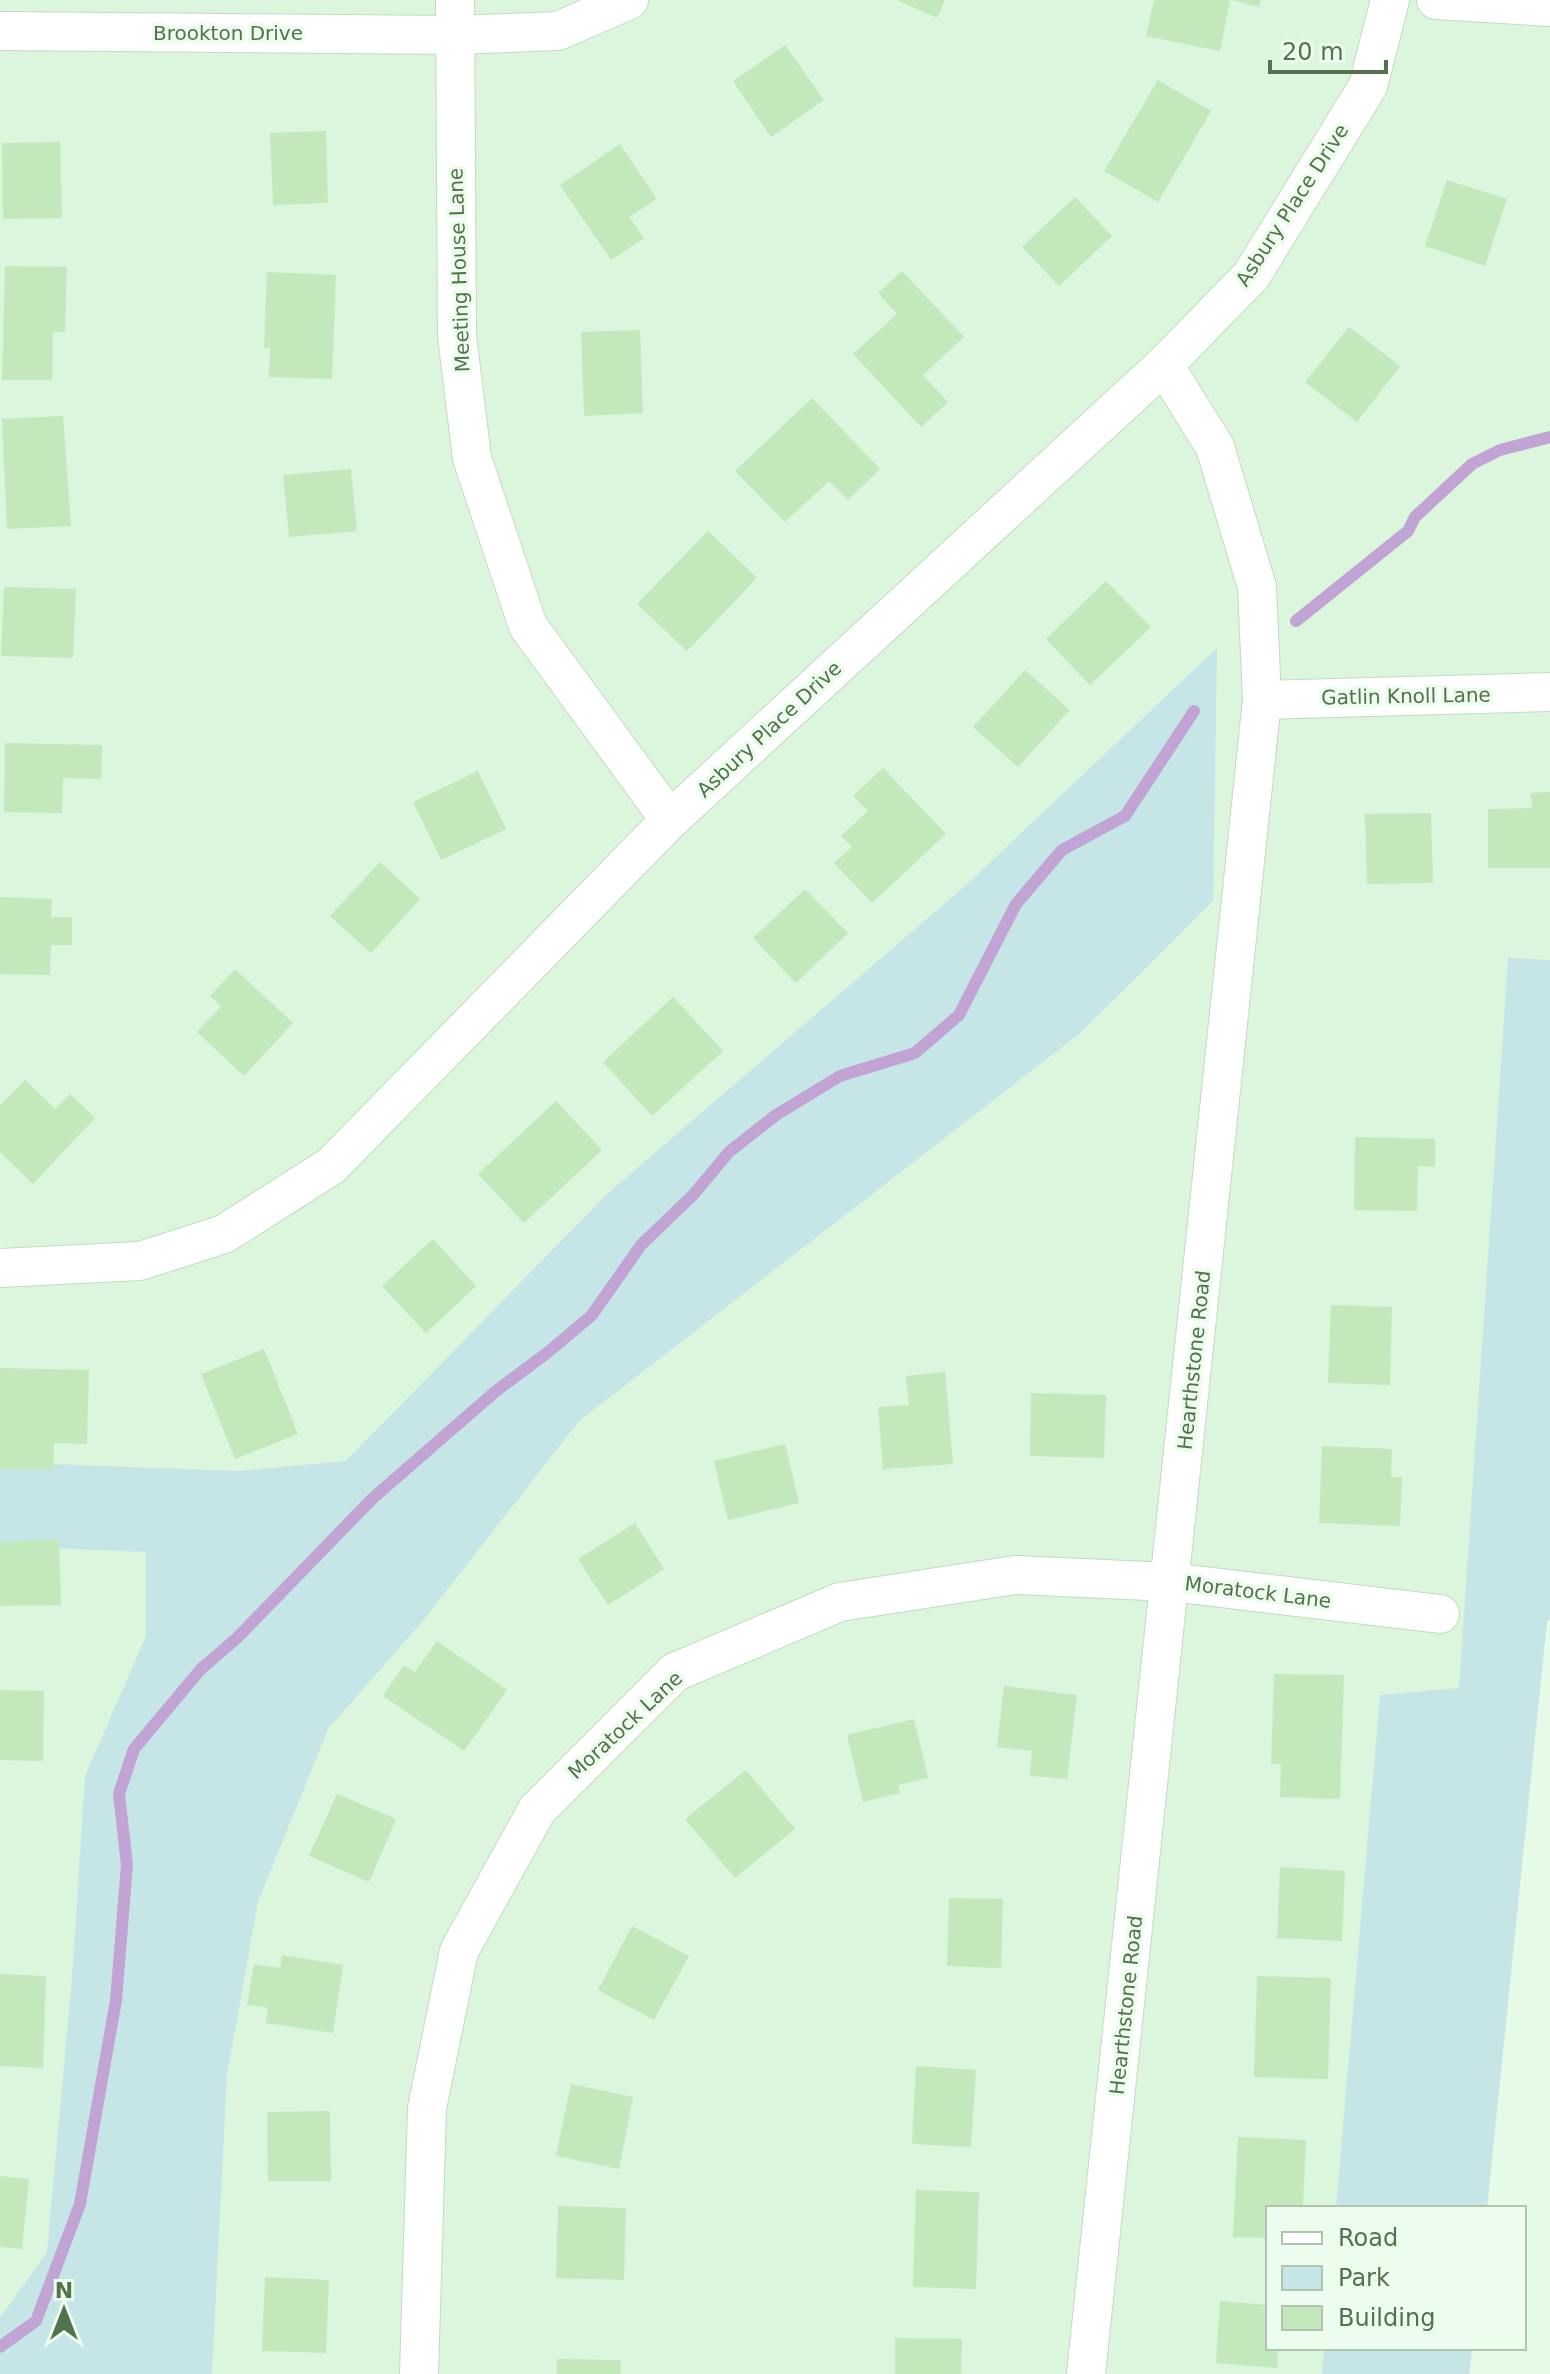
<svg xmlns="http://www.w3.org/2000/svg" width="1550" height="2374" font-family="'DejaVu Sans',sans-serif">
<rect width="100%" height="100%" fill="#e6fae8"/>
<path fill="#dbf6dc" d="M0,0H1550V1590L1487,2208H1268V2348H1472L1469,2374H53L0,2367Z"/>
<g fill="#c6e5e7">
<path d="M1217,648L1213,901L1079,1034L579,1421L422,1622L328,1729L258,1902L227,2075L212,2374H0V2318L47,2252L72,1978L85,1776L146,1636V1552L0,1546V1462L238,1471L346,1461L606,1195L965,886Z"/>
<path d="M1508,958L1550,960V1620L1547,1621L1487,2208H1336L1380,1695L1459,1688Z"/>
<path d="M1324,2348H1472L1469,2374H1322Z"/>
</g>
<g fill="none" stroke-linecap="round" stroke-linejoin="round">
<g stroke="#c1a4d3" stroke-width="12">
<path d="M1296,621L1408,531L1415,517L1472,464L1500,450L1550,437"/>
<path d="M0,2347L36,2321L80,2204L116,2000L127,1865L119,1794L134,1749L201,1669L237,1638L373,1498L496,1391L547,1353L592,1315L641,1245L693,1195L729,1152L776,1115L840,1076L915,1053L959,1015L1016,904L1062,850L1125,816L1194,711"/>
</g>
</g>
<g fill="#c2e8bb">
<path d="M897,0H945L937,18Z"/>
<path d="M1154,0H1230L1220,51L1146,36Z"/>
<path d="M1232,0H1261L1259,7Z"/>
<path d="M785,45L824,100L771,137L733,81Z"/>
<path d="M1158,80L1211,111L1158,202L1104,171Z"/>
<path d="M326,131L328,203L273,205L270,133Z"/>
<path d="M60,142L62,218L3,219L2,143Z"/>
<path d="M620,144L657,199L629,217L644,238L611,260L560,185Z"/>
<path d="M1447,180L1507,199L1485,266L1425,246Z"/>
<path d="M1075,197L1112,236L1059,286L1022,247Z"/>
<path d="M5,266L67,267L65,332H53L52,380H2Z"/>
<path d="M902,271L964,337L923,375L948,402L921,427L853,354L897,314L878,293Z"/>
<path d="M267,272L336,275L332,379L269,377L270,348H264Z"/>
<path d="M1349,327L1400,366L1357,422L1305,382Z"/>
<path d="M640,330L643,413L584,416L581,332Z"/>
<path d="M812,398L880,469L848,500L829,481L785,522L735,471Z"/>
<path d="M63,416L71,526L7,529L2,419Z"/>
<path d="M351,469L357,531L289,537L283,475Z"/>
<path d="M708,531L757,578L687,651L637,604Z"/>
<path d="M1106,581L1151,627L1090,685L1046,639Z"/>
<path d="M4,587L76,589L73,658L1,656Z"/>
<path d="M1025,670L1070,710L1018,767L973,727Z"/>
<path d="M5,743L102,745L101,779L63,778L62,813L4,812Z"/>
<path d="M883,768L946,834L872,903L834,863L852,847L841,836L868,811L853,796Z"/>
<path d="M478,771L506,829L441,860L413,802Z"/>
<path d="M1550,792V868H1488V809L1532,808L1531,793Z"/>
<path d="M1431,813L1433,883L1367,884L1365,814Z"/>
<path d="M380,862L420,899L371,953L330,916Z"/>
<path d="M805,889L848,933L796,983L753,938Z"/>
<path d="M0,897L52,899L51,917H72V945H51L50,975L0,974Z"/>
<path d="M235,969L293,1023L244,1076L197,1032L221,1006L210,996Z"/>
<path d="M673,997L723,1051L652,1116L603,1062Z"/>
<path d="M25,1080L55,1109L70,1094L95,1118L33,1184L0,1152V1105Z"/>
<path d="M556,1101L602,1150L524,1223L478,1174Z"/>
<path d="M1355,1137L1435,1139V1167L1418,1166L1417,1211L1354,1210Z"/>
<path d="M433,1239L476,1286L426,1333L382,1286Z"/>
<path d="M1331,1305L1392,1307L1390,1385L1328,1383Z"/>
<path d="M264,1349L298,1434L235,1459L201,1374Z"/>
<path d="M0,1368L89,1370L87,1444L54,1443L53,1470L0,1469Z"/>
<path d="M945,1372L953,1464L883,1469L878,1407L909,1405L906,1376Z"/>
<path d="M1031,1393L1106,1395L1104,1458L1030,1456Z"/>
<path d="M785,1444L799,1503L728,1520L714,1461Z"/>
<path d="M1322,1446L1392,1449L1391,1477H1402L1400,1526L1319,1523Z"/>
<path d="M635,1523L664,1569L608,1605L578,1559Z"/>
<path d="M59,1540L61,1605L0,1606V1542Z"/>
<path d="M437,1641L507,1690L464,1751L383,1696L404,1665L415,1672Z"/>
<path d="M1274,1674L1344,1675L1340,1799L1280,1797L1281,1764H1271Z"/>
<path d="M1004,1686L1077,1695L1067,1779L1030,1776L1032,1751L997,1747Z"/>
<path d="M0,1690L44,1691L43,1761L0,1760Z"/>
<path d="M914,1719L928,1778L898,1785L900,1793L863,1802L847,1735Z"/>
<path d="M746,1770L795,1829L735,1878L685,1819Z"/>
<path d="M337,1794L396,1819L369,1882L309,1856Z"/>
<path d="M1280,1867L1345,1871L1342,1941L1277,1938Z"/>
<path d="M949,1898L1003,1899L1001,1968L947,1966Z"/>
<path d="M632,1926L689,1956L654,2020L598,1990Z"/>
<path d="M282,1955L343,1965L333,2033L266,2023L268,2008L247,2005L254,1964L280,1968Z"/>
<path d="M0,1974L46,1976L43,2068L0,2066Z"/>
<path d="M1257,1976L1331,1978L1328,2079L1254,2077Z"/>
<path d="M916,2066L976,2070L971,2147L912,2144Z"/>
<path d="M571,2084L633,2097L619,2169L556,2156Z"/>
<path d="M330,2111L331,2181H268L267,2112Z"/>
<path d="M1238,2137L1306,2140L1303,2205L1268,2208V2238L1233,2237Z"/>
<path d="M0,2176L29,2179L22,2249L0,2247Z"/>
<path d="M916,2190L979,2192L976,2289L913,2287Z"/>
<path d="M558,2206L626,2208L624,2280L556,2278Z"/>
<path d="M265,2277L329,2280L326,2353L262,2351Z"/>
<path d="M1220,2301L1268,2305V2348H1278L1277,2368L1216,2363Z"/>
<path d="M895,2338L962,2339L961,2374H895Z"/>
<path d="M557,2359L621,2360V2374H557Z"/>
</g>
<g fill="none" stroke-linecap="round" stroke-linejoin="round">
<g stroke="#c2dcc0" stroke-width="40">
<g id="minor">
<path d="M455,0L457,336L472,458L528,626L670,820"/>
<path d="M1436,0L1550,7"/>
<path d="M0,31L455,35L558,31L629,0"/>
<path d="M1262,700L1550,692"/>
<path d="M0,1268L140,1261L224,1234L331,1166L670,820L1164,365L1251,276L1368,86L1390,0"/>
<path d="M419,2374L427,2108L459,1951L537,1810L675,1672L840,1602L1015,1575L1171,1582L1440,1614"/>
<path d="M1086,2374L1262,700L1257,587L1215,447L1164,365"/>
</g>
</g>
<use href="#minor" stroke="#fff" stroke-width="38"/>
</g>
<g text-anchor="middle" stroke-width="7" stroke-linejoin="round" paint-order="stroke">
<g font-size="20" fill="#54724d" stroke="#ecfded">
<text x="228" y="40">Brookton Drive</text>
<text transform="translate(1292 205) rotate(-57)" y="7">Asbury Place Drive</text>
<text transform="translate(459 270) rotate(-92)" y="7">Meeting House Lane</text>
<text transform="translate(1406 696) rotate(-1)" y="7">Gatlin Knoll Lane</text>
<text transform="translate(769 729) rotate(-43)" y="7">Asbury Place Drive</text>
<text transform="translate(1194 1360) rotate(-84)" y="7">Hearthstone Road</text>
<text transform="translate(1258 1592) rotate(7)" y="7">Moratock Lane</text>
<text transform="translate(625 1725) rotate(-43)" y="7">Moratock Lane</text>
<text transform="translate(1126 2005) rotate(-84)" y="7">Hearthstone Road</text>
</g>
</g>
<rect x="1266" y="2206" width="260" height="144" fill="#ecfded" stroke="#afc5ad" stroke-width="2"/>
<rect x="1282" y="2232" width="40" height="12" fill="#ffffff" stroke="#afc5ad" stroke-width="2"/>
<text x="1338" y="2246" font-size="24" fill="#54724d">Road</text>
<rect x="1282" y="2266" width="40" height="24" fill="#c6e5e7" stroke="#afc5ad" stroke-width="2"/>
<text x="1338" y="2286" font-size="24" fill="#54724d">Park</text>
<rect x="1282" y="2306" width="40" height="24" fill="#c2e8bb" stroke="#afc5ad" stroke-width="2"/>
<text x="1338" y="2326" font-size="24" fill="#54724d">Building</text>
<g transform="translate(64 2310)" stroke="#ecfded" stroke-width="6" paint-order="stroke">
<path d="M0-6L14 30L0 20L-14 30Z" fill="#54724d"/>
<text y="-12" font-size="22" font-weight="bold" text-anchor="middle" fill="#54724d">N</text>
</g>
<path d="M1270 60v12h116v-12" fill="none" stroke="#54724d" stroke-width="4"/>
<text x="1282" y="60" font-size="24" fill="#54724d" stroke="#ecfded" stroke-width="6" paint-order="stroke">20 m</text>
</svg>
